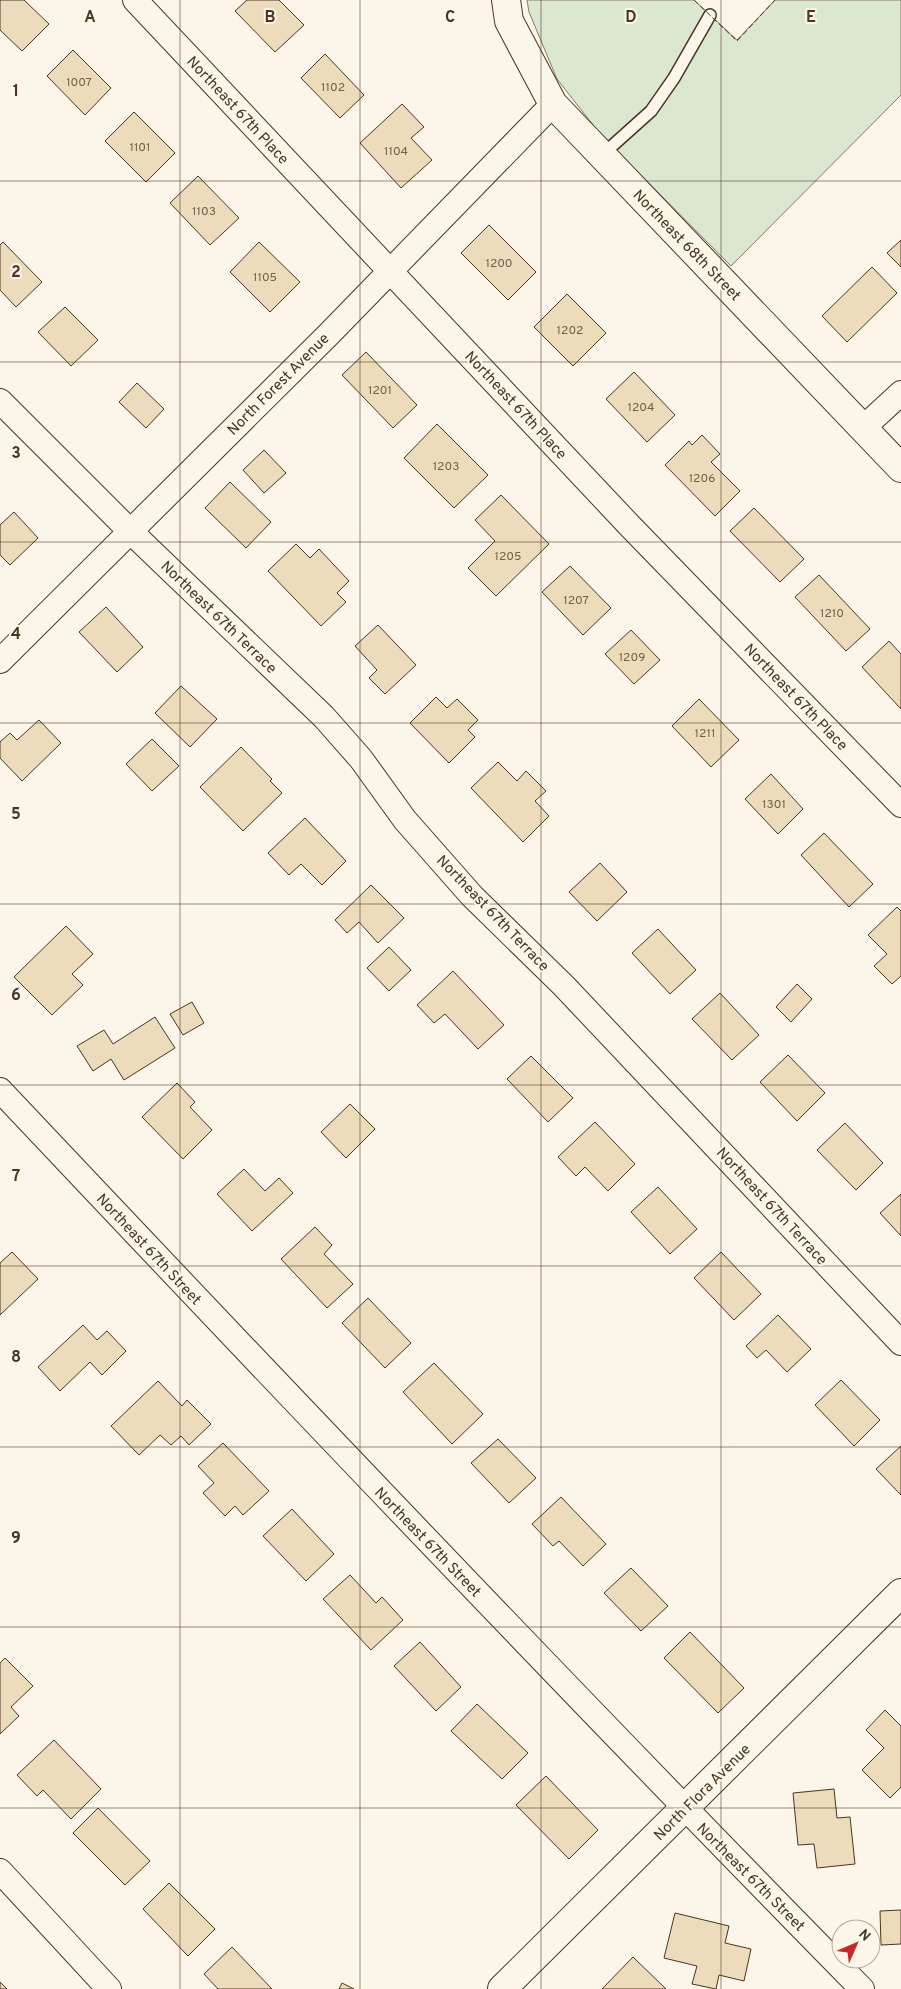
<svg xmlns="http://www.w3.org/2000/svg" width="901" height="1989" font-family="Overpass,sans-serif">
<rect width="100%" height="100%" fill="#fbf6e9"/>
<path fill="#dce7d0" stroke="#887966" d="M527,0H694L737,40L775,0H901V95L731,266L601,135L557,79L529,12Z"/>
<g fill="#ecdcbc" stroke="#4a3520">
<path d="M0,0H24L49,24L22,51L0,30Z"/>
<path d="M247,0H279L304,25L275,52L235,11Z"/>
<path d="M73,50L111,88L85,115L47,76Z"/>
<path d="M325,54L364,95L340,118L301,78Z"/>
<path d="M402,104L424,127L411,138L432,160L401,188L360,143Z"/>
<path d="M134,112L175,153L146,182L105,141Z"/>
<path d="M198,176L239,218L210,245L170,203Z"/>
<path d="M489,225L536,272L508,300L461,253Z"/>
<path d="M901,240V267L887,253Z"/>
<path d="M3,242L42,282L16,307L0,290V245Z"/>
<path d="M259,242L300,282L270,312L230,272Z"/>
<path d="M872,267L897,293L847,342L822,316Z"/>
<path d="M567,294L606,333L573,366L534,327Z"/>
<path d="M65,307L98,340L71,366L38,332Z"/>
<path d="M366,352L417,405L393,428L342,375Z"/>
<path d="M634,372L675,415L647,442L606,399Z"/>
<path d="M137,383L164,409L146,428L119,402Z"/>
<path d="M437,424L488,475L454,508L404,458Z"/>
<path d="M702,435L720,454L711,462L740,491L715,516L665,465L689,441L692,445Z"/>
<path d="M264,450L286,473L264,493L243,470Z"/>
<path d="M230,482L271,522L246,548L205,508Z"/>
<path d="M501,495L549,544L496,596L468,568L495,541L475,520Z"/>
<path d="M754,508L804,559L780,582L730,531Z"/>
<path d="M14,512L38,538L10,565L0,555V525Z"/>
<path d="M296,544L310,558L319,549L349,581L337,593L346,602L321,626L268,571Z"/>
<path d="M570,566L611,608L583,635L542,592Z"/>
<path d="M819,575L870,629L846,651L795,597Z"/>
<path d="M106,607L143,647L117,672L79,632Z"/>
<path d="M378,625L416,665L385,694L369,678L377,670L355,646Z"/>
<path d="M631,630L660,660L634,684L605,654Z"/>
<path d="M889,641L901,654V709L862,667Z"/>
<path d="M181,686L217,719L190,747L155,713Z"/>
<path d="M436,697L447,708L457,699L478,720L468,730L475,737L449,763L410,723Z"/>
<path d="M699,699L739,740L711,767L672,726Z"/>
<path d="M39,720L61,743L22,781L0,758V742L10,733L17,740Z"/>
<path d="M152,739L179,766L152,791L126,764Z"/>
<path d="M241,747L272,779L270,781L282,793L243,831L200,787Z"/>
<path d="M498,762L517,781L526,771L546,791L535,801L549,816L523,842L471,788Z"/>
<path d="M771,774L803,809L778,834L745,799Z"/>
<path d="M305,818L346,861L322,885L301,864L289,875L268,853Z"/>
<path d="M824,833L873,884L849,907L801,855Z"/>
<path d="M600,863L627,892L597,921L569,892Z"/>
<path d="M371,885L404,918L378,943L359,922L347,933L335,920Z"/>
<path d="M897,907L901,911V976L892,984L874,966L887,954L868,935Z"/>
<path d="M66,926L93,954L72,974L83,985L52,1015L14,977Z"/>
<path d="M658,929L696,970L670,994L632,953Z"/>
<path d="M389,947L411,970L389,991L367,968Z"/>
<path d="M453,971L504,1025L478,1049L445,1014L434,1023L417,1005Z"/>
<path d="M797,984L812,999L791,1022L776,1007Z"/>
<path d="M720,993L759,1035L732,1060L692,1019Z"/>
<path d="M192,1002L204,1023L183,1035L170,1014Z"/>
<path d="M155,1017L175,1048L124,1080L111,1059L93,1071L77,1046L104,1030L113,1044Z"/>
<path d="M788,1055L825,1093L797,1121L760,1082Z"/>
<path d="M531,1056L573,1098L548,1122L507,1079Z"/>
<path d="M177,1083L195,1102L190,1107L212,1130L183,1159L142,1117Z"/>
<path d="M350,1104L375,1129L346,1158L321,1132Z"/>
<path d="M595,1122L635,1164L608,1191L585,1167L576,1176L558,1157Z"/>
<path d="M845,1123L883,1163L856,1190L817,1150Z"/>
<path d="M244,1169L265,1191L279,1178L293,1193L252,1231L217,1194Z"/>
<path d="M658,1187L697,1229L670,1254L631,1212Z"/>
<path d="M901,1194V1236L880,1213Z"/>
<path d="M315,1227L332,1245L324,1254L353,1284L327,1308L281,1259Z"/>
<path d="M12,1252L38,1279L0,1315V1263Z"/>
<path d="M721,1252L761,1294L734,1320L694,1278Z"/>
<path d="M368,1298L411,1343L385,1368L342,1323Z"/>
<path d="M778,1315L811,1349L787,1372L766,1350L757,1358L746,1346Z"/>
<path d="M83,1325L97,1340L107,1331L126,1351L102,1375L90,1362L60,1391L38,1367Z"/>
<path d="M434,1363L483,1414L452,1444L403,1392Z"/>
<path d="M841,1380L880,1420L854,1446L815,1405Z"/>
<path d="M158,1381L182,1406L187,1400L211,1424L189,1445L181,1436L171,1445L160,1435L139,1455L111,1426Z"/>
<path d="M498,1439L536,1478L509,1503L471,1463Z"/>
<path d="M223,1443L269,1491L243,1515L235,1506L225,1516L203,1493L214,1483L198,1466Z"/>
<path d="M901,1446V1495L876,1469Z"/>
<path d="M561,1497L606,1544L583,1566L559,1541L553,1546L532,1524Z"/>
<path d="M292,1509L334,1554L306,1581L263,1536Z"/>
<path d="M631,1568L668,1606L641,1631L604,1593Z"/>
<path d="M350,1575L376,1603L382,1597L403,1620L371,1650L323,1599Z"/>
<path d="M690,1632L744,1688L718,1713L664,1658Z"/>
<path d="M420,1642L461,1687L436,1711L394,1666Z"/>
<path d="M5,1658L33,1686L11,1707L19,1716L0,1734V1663Z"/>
<path d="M477,1704L528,1753L502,1779L451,1731Z"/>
<path d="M885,1710L901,1726V1787L890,1798L862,1770L884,1748L866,1730Z"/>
<path d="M54,1740L101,1789L71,1819L43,1790L37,1796L17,1775Z"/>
<path d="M546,1776L598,1830L569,1859L516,1805Z"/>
<path d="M834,1789L837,1818L850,1817L855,1864L817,1868L814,1844L798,1845L793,1793Z"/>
<path d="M98,1808L150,1861L125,1885L73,1833Z"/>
<path d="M169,1883L215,1929L188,1956L143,1909Z"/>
<path d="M901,1910V1944L881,1945L880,1911Z"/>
<path d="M675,1913L729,1926L725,1943L751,1949L744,1981L719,1975L716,1989L692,1984L697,1966L664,1958Z"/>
<path d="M232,1947L272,1989H218L204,1974Z"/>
<path d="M633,1957L666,1989H602Z"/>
<path d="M0,1982L7,1989H0Z"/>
<path d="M342,1983L354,1989H339Z"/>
</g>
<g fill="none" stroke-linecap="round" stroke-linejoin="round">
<g stroke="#4a3520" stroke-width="14">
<path id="service" d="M602,155L651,111L674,78L710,15"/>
</g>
<g stroke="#4a3520" stroke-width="26">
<g id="minor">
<path d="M135,0L629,525L901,805"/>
<path d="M0,401L130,531L324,717L361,759L405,820L472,896L564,986L901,1343"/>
<path d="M863,428L901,393"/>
<path d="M0,661L329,334L553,104"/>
<path d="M0,1090C285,1392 571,1693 862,1989"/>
<path d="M0,1871L109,1989"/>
</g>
</g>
<g stroke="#4a3520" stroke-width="30">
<g id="tertiary">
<path d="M506,0L509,21L553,104L901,468"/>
<path d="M502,1989L901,1593"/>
</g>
</g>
<use href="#service" stroke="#fbf6e9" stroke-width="11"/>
<use href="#minor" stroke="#fbf6e9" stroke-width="24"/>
<use href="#tertiary" stroke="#fbf6e9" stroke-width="28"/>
<path stroke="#4a3520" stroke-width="1" stroke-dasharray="6 2.5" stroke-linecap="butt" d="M694,0L737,41L775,0"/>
</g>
<path fill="none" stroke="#4a3520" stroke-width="1" stroke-opacity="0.55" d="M180,0V1989M360,0V1989M541,0V1989M721,0V1989M0,181H901M0,362H901M0,542H901M0,723H901M0,904H901M0,1085H901M0,1266H901M0,1447H901M0,1627H901M0,1808H901"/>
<g text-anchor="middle" stroke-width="4" stroke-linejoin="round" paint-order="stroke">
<g font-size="12" fill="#725f47">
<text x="79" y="86">1007</text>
<text x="333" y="91">1102</text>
<text x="140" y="151">1101</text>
<text x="396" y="155">1104</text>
<text x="204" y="215">1103</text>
<text x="499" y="267">1200</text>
<text x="265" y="281">1105</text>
<text x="570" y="334">1202</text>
<text x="380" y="394">1201</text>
<text x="641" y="411">1204</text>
<text x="446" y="470">1203</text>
<text x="702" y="482">1206</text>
<text x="508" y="560">1205</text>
<text x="576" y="604">1207</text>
<text x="832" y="617">1210</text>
<text x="632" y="661">1209</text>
<text x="705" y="737">1211</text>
<text x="774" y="808">1301</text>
</g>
<g font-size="15" fill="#4a3520" stroke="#fbf6e9">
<text transform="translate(238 110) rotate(47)" y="5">Northeast 67th Place</text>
<text transform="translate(687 245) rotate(46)" y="5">Northeast 68th Street</text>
<text transform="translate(278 384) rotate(-45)" y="5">North Forest Avenue</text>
<text transform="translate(516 405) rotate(47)" y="5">Northeast 67th Place</text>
<text transform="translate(219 617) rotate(44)" y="5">Northeast 67th Terrace</text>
<text transform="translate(796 697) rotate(46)" y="5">Northeast 67th Place</text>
<text transform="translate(493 913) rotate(46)" y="5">Northeast 67th Terrace</text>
<text transform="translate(772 1206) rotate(47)" y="5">Northeast 67th Terrace</text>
<text transform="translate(149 1249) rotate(47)" y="5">Northeast 67th Street</text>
<text transform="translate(428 1542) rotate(46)" y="5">Northeast 67th Street</text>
<text transform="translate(702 1792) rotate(-45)" y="5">North Flora Avenue</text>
<text transform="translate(751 1877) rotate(45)" y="5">Northeast 67th Street</text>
</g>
</g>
<g font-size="16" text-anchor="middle" font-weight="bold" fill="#4a3520" stroke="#fbf6e9" stroke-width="4" stroke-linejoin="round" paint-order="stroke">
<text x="90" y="22">A</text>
<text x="270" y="22">B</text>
<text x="450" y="22">C</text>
<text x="631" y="22">D</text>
<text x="811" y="22">E</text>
<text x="16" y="96">1</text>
<text x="16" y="277">2</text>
<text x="16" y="458">3</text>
<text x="16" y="639">4</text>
<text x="16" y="819">5</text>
<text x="16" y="1000">6</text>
<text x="16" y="1181">7</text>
<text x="16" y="1362">8</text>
<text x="16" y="1543">9</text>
</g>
<g transform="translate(856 1944) rotate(45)"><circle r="24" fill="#fbf6e9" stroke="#b4a999"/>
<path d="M0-4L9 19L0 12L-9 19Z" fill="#c62828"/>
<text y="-8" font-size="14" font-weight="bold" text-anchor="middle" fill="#4a3520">N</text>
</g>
</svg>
